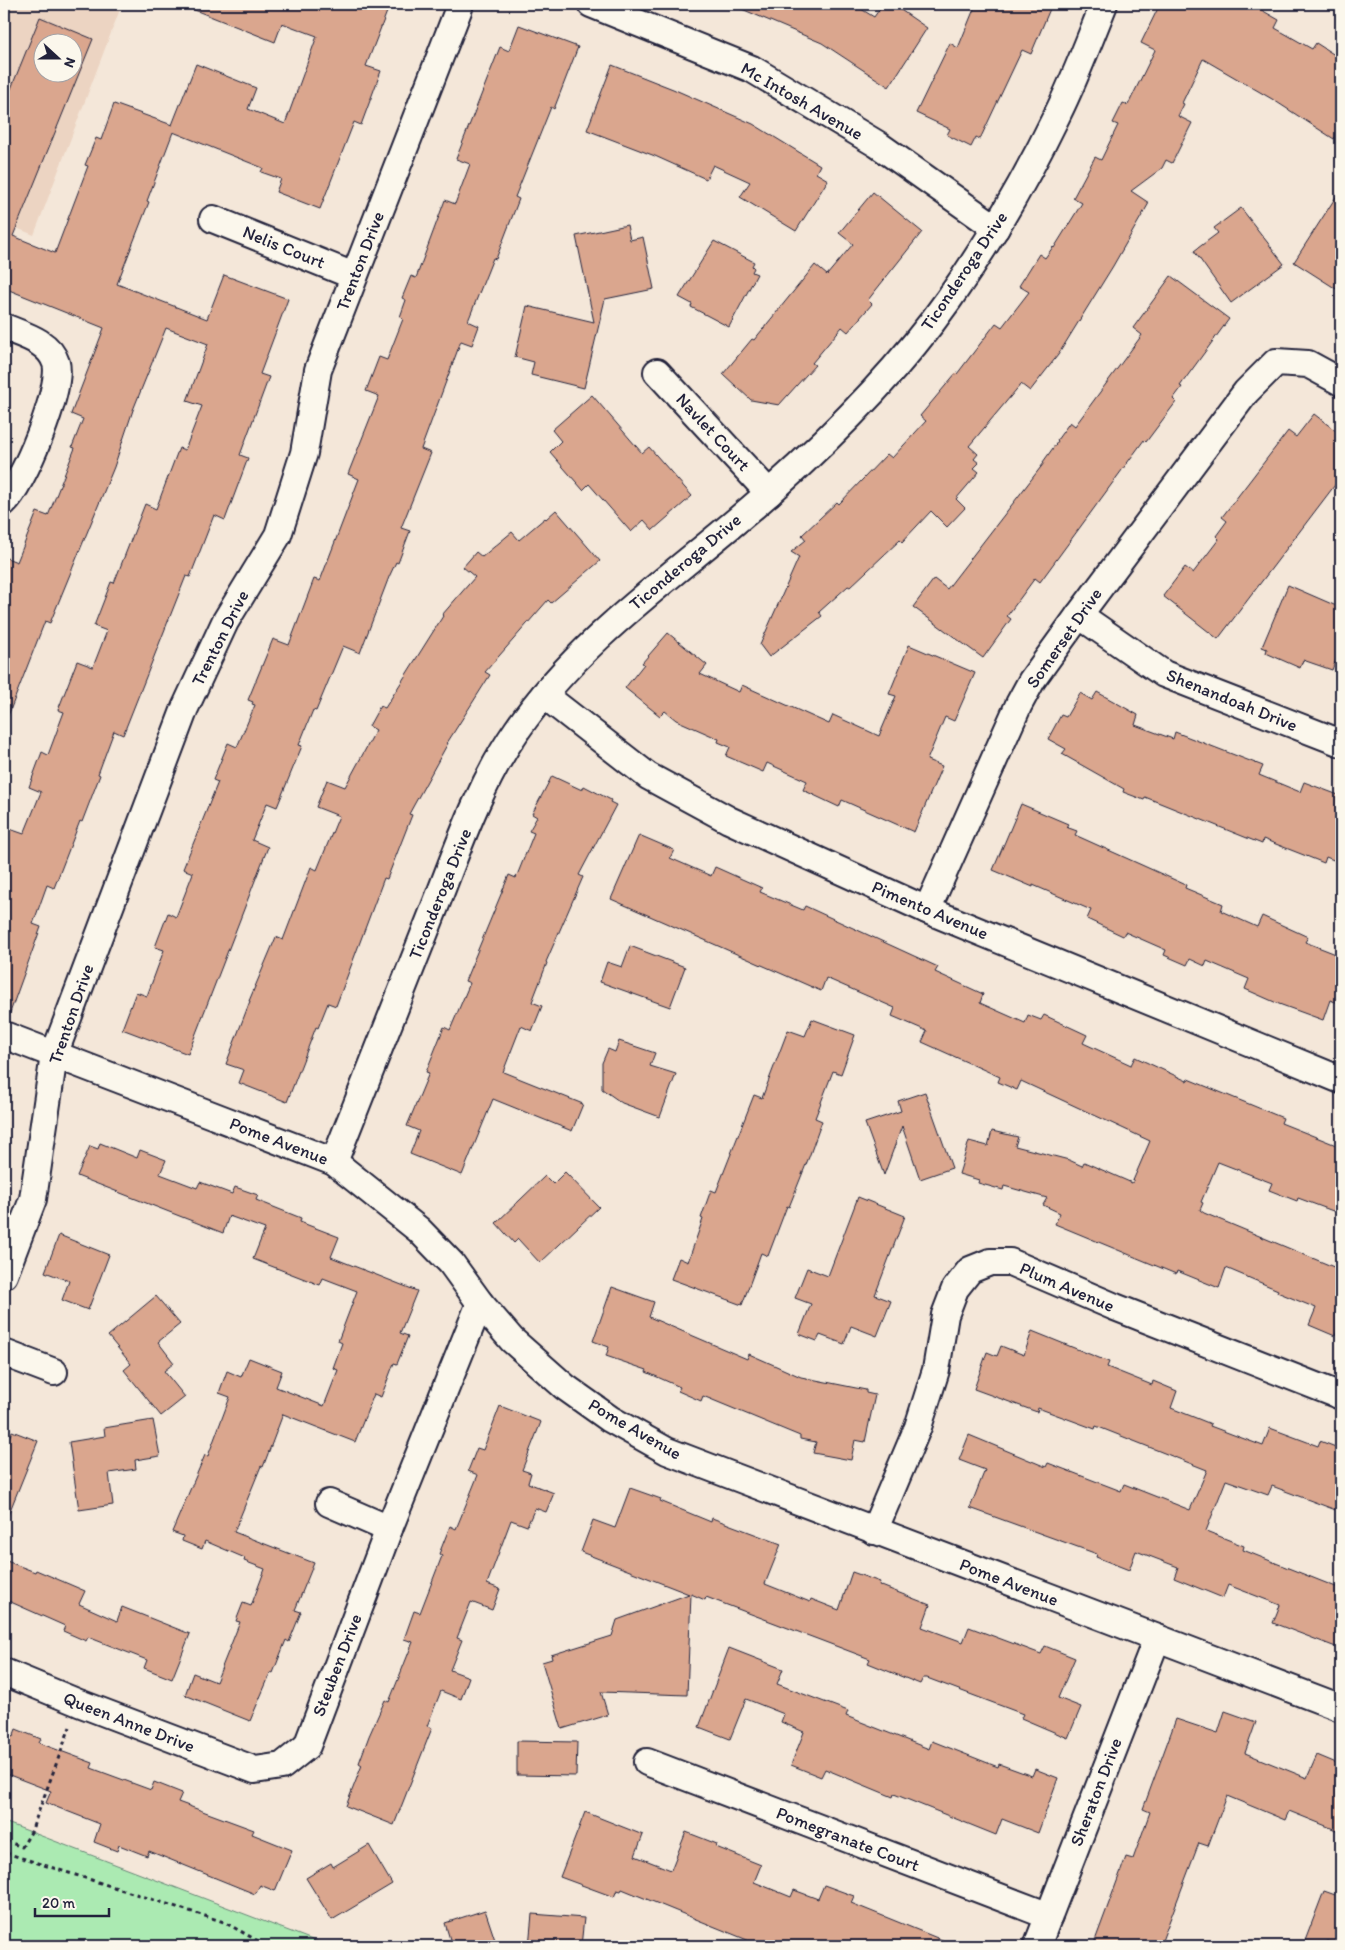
<svg xmlns="http://www.w3.org/2000/svg" width="1345" height="1950" font-family="Itim,sans-serif">
<rect width="100%" height="100%" fill="#f4e7d9"/>
<filter id="ink" filterUnits="userSpaceOnUse"><feTurbulence type="fractalNoise" baseFrequency=".02" numOctaves="2"/><feDisplacementMap in="SourceGraphic" scale="10" xChannelSelector="R" yChannelSelector="G"/><feConvolveMatrix kernelMatrix="1 2 1 2 8 2 1 2 1" color-interpolation-filters="sRGB"/></filter>
<g filter="url(#ink)">
<path fill="#ecd4c2" fill-rule="evenodd" d="M4,4H122L34,235L4,223ZM42,42H72V72H42Z"/>
<path fill="#abeab2" stroke="#668676" d="M4,1822L31,1832L328,1946H4Z"/>
<g fill="#daa68e" stroke="#22223b" fill-rule="evenodd">
<path d="M182,4H390L366,66L381,71L361,125L354,122L320,209L276,192L281,179L261,172L263,168L173,132L147,201L149,202L117,284L207,319L224,275L288,299L260,374L269,377L240,455L248,458L225,520L214,515L190,577L186,576L123,735L114,731L98,774L100,775L82,822L80,821L54,888L47,885L33,924L41,927L7,1021L4,1020V827L24,834L41,792L29,787L42,752L48,755L64,712L58,710L77,661L93,667L107,631L94,626L111,582L114,583L145,504L156,509L179,448L185,450L202,406L187,401L208,344L166,328L133,410L114,467L50,623L45,621L4,726V557L17,562L37,512L48,516L75,448L72,447L83,419L71,414L104,328L4,288V106L40,17L93,39L13,236L55,253L88,166L85,165L96,138L101,140L114,104L172,125L196,64L256,88L248,109L285,124L317,36L282,23L275,42L182,5ZM42,42H72V72H42Z"/>
<path d="M730,4H853L874,17L883,4H892L927,28L889,87L822,43Z"/>
<path d="M976,4H1052L1031,54L1022,50L980,139L976,137L971,147L947,135L950,129L916,113L950,43L958,48Z"/>
<path d="M1160,4H1251L1279,20L1275,28L1312,49L1316,43L1341,59V127L1334,139L1272,99L1203,59L1182,103L1184,104L1178,116L1192,123L1172,163L1166,160L1162,168L1131,191L1149,203L1113,266L1058,355L1030,391L1021,384L969,446L978,454L974,459L979,463L974,468L979,472L956,499L965,508L947,527L931,511L902,542L900,540L850,587L848,586L819,612L822,616L769,657L760,645L799,557L791,552L806,540L802,535L837,502L839,504L887,454L892,458L926,421L920,416L956,373L957,374L996,323L1002,327L1029,292L1019,286L1039,254L1045,258L1053,247L1054,248L1082,203L1073,198L1095,157L1101,160L1118,125L1113,123L1123,103L1128,105L1155,50L1141,43Z"/>
<path d="M519,25L578,47L554,109L551,107L515,197L519,199L496,259L493,258L468,321L479,326L472,345L461,341L421,449L431,453L401,528L410,531L398,563L396,562L389,577L360,653L343,646L316,711L313,710L299,745L302,746L277,807L267,803L252,840L268,847L188,1054L122,1029L136,992L147,996L164,950L155,947L168,913L176,917L193,873L183,869L218,782L213,780L228,743L237,747L255,705L252,704L253,702L248,700L273,639L289,645L314,579L320,581L359,479L348,474L379,396L366,391L379,357L387,360L403,319L400,317L406,300L402,298L411,276L416,278L445,200L455,204L470,164L456,159L500,47L509,51Z"/>
<path d="M612,65L673,89L753,124L820,165L816,173L828,180L796,231L740,197L750,182L713,165L706,179L655,156L587,130Z"/>
<path d="M1341,189V292L1294,262Z"/>
<path d="M873,192L922,232L868,300L872,304L848,332L842,327L812,363L815,365L779,405L751,400L723,374L752,339L754,340L815,265L827,275L853,244L839,233Z"/>
<path d="M1241,208L1284,264L1231,303L1194,251L1218,233L1214,228Z"/>
<path d="M627,225L630,240L643,237L654,289L605,299L584,388L531,375L534,362L515,357L527,306L594,322L576,236Z"/>
<path d="M714,241L754,262L752,266L754,268L752,272L757,274L729,327L691,307L692,304L679,297Z"/>
<path d="M1171,276L1229,319L1180,386L1182,387L1173,399L1176,402L1146,442L1144,440L1040,582L1035,578L1007,616L1011,619L983,658L913,607L934,579L947,589L1044,463L1043,462L1058,441L1057,440L1070,422L1075,426L1142,335L1133,328Z"/>
<path d="M592,395L642,453L649,447L692,496L653,530L644,520L631,532L589,484L583,490L550,452L561,441L552,430Z"/>
<path d="M1314,414L1341,435V477L1218,639L1163,596L1185,567L1193,573L1219,539L1216,536L1227,521L1222,517L1288,431L1296,437Z"/>
<path d="M556,510L600,561L551,603L548,600L485,672L490,675L447,743H448L409,814L412,815L387,879L384,878L336,1006L328,1003L318,1028L316,1027L287,1102L239,1083L244,1070L226,1064L250,1001H249L276,937L283,940L311,867L317,870L339,816L316,807L327,780L345,787L376,730L369,726L380,706L385,708L443,616L442,615L475,577L463,567L476,552L482,557L512,532L519,540L545,518L546,519Z"/>
<path d="M1288,585L1341,608V647L1332,670L1303,660L1300,668L1266,653L1267,649L1262,647Z"/>
<path d="M668,633L707,665L700,674L739,692L742,685L829,724L833,715L879,736L896,696L889,694L909,645L975,673L954,721L945,717L927,760L942,766L914,832L842,800L839,807L803,790L807,781L767,763L763,772L726,756L730,747L718,742L719,739L676,720L665,711L660,716L625,688L644,664L642,663Z"/>
<path d="M1097,692L1138,715L1135,725L1173,739L1175,732L1263,766L1259,775L1300,792L1304,782L1341,796V863L1326,857L1324,863L1263,839L1262,844L1145,797L1144,800L1123,792L1124,789L1062,754L1066,749L1048,739L1061,715L1066,717L1080,693L1092,700Z"/>
<path d="M552,776L582,790L584,786L611,800L610,802L616,805L579,875L583,877L546,962L547,963L532,1002L542,1006L532,1031L521,1026L503,1072L583,1104L572,1131L493,1099L462,1175L410,1154L419,1131L407,1126L429,1073L426,1072L444,1027L450,1030L470,983L465,981L509,875L516,878L534,833L529,831L537,817L532,814Z"/>
<path d="M1021,804L1068,824L1066,827L1077,831L1075,835L1186,885L1185,888L1223,904L1221,911L1257,927L1262,916L1308,937L1305,942L1341,956V1004L1330,1000L1323,1020L1279,1004L1245,989L1249,979L1207,961L1205,966L1190,959L1187,965L1164,955L1166,950L1125,932L1123,936L1087,919L1091,910L1033,885V887L993,870Z"/>
<path d="M639,835L674,850L670,858L711,876L715,867L762,888L760,892L803,910L805,906L938,967L935,972L983,994L980,1003L1025,1023L1028,1015L1041,1020L1044,1015L1087,1035L1083,1043L1131,1065L1135,1057L1187,1081L1188,1079L1283,1118L1281,1123L1341,1147V1214L1298,1198L1297,1201L1269,1190L1272,1183L1218,1162L1201,1202L1203,1203L1200,1210L1204,1213L1341,1270V1321L1335,1336L1309,1325L1316,1308L1277,1292L1278,1290L1226,1268L1219,1288L1177,1271L1176,1274L1055,1224L1060,1213L1043,1205L1047,1198L1004,1186L1003,1190L978,1183L979,1180L959,1174L969,1141L988,1146L992,1131L1018,1137L1015,1146L1069,1160L1082,1166L1084,1162L1132,1183L1150,1141L1021,1081L1017,1090L998,1082L1000,1077L922,1042L927,1031L892,1016L895,1008L826,978L821,991L611,899Z"/>
<path d="M630,946L685,967L670,1007L600,982L607,962L622,967Z"/>
<path d="M812,1019L855,1035L841,1074L833,1071L815,1118L822,1121L809,1157L789,1207L787,1206L768,1256L761,1253L742,1305L671,1279L679,1258L688,1262L703,1219L701,1218L711,1190L716,1192L754,1095L762,1098L788,1030L805,1036Z"/>
<path d="M619,1041L655,1053L650,1066L676,1074L660,1117L622,1103L602,1089V1063L608,1049L615,1052Z"/>
<path d="M925,1092L952,1168L920,1179L902,1126L884,1175L865,1123L901,1111L898,1101Z"/>
<path d="M100,1143L137,1158L140,1150L166,1160L160,1174L197,1188L200,1182L232,1194L235,1187L258,1195L256,1200L301,1218L300,1222L339,1237L331,1257L417,1291L400,1333L408,1336L397,1364L394,1363L381,1397L374,1394L355,1442L283,1414L263,1467L261,1466L234,1532L314,1563L295,1610L301,1612L289,1642L286,1640L273,1673L271,1672L250,1721L185,1695L193,1673L216,1682L240,1622L236,1621L243,1603L251,1606L265,1569L244,1561L245,1558L205,1541L202,1549L182,1541L183,1536L172,1532L205,1455L208,1456L230,1397L219,1393L227,1371L241,1377L249,1358L282,1371L276,1387L324,1406L338,1370L333,1368L342,1343L338,1341L357,1291L323,1278L320,1285L253,1259L265,1229L229,1216L223,1233L77,1176L90,1146L98,1149Z"/>
<path d="M565,1172L599,1207L540,1263L518,1239L514,1243L496,1223L545,1176L553,1184Z"/>
<path d="M858,1197L905,1216L875,1295L891,1301L877,1336L851,1326L844,1344L820,1335L817,1341L799,1334L811,1304L795,1298L807,1268L828,1276Z"/>
<path d="M59,1235L109,1255L88,1310L62,1300L69,1281L45,1272Z"/>
<path d="M612,1287L654,1302L649,1317L747,1359L749,1354L801,1377L866,1390V1393L875,1395L865,1442L855,1440L851,1460L813,1453L816,1442L800,1439V1436L703,1396L701,1401L678,1391L680,1387L646,1372L647,1370L606,1356L609,1347L593,1341Z"/>
<path d="M156,1296L180,1324L158,1342L174,1363L164,1371L185,1397L161,1416L124,1370L131,1364L108,1336Z"/>
<path d="M1032,1331L1109,1362L1107,1367L1152,1385L1153,1381L1177,1391L1171,1408L1211,1424L1210,1426L1263,1446L1270,1428L1318,1446L1320,1441L1341,1449V1512L1272,1486L1268,1495L1226,1480L1206,1531L1244,1546L1243,1550L1341,1589V1649L1273,1623L1280,1605L1228,1585L1223,1598L1174,1578L1178,1567L1136,1551L1129,1570L1096,1557L1097,1554L970,1508L985,1470L959,1460L969,1435L1046,1467L1048,1463L1121,1491L1124,1484L1190,1510L1207,1470L1096,1426L1095,1429L1038,1408L1037,1412L974,1389L987,1352L997,1356L1001,1346L1024,1355Z"/>
<path d="M500,1406L541,1422L522,1470L531,1473L528,1483L554,1493L546,1512L535,1508L527,1526L511,1520L487,1584L500,1589L492,1610L471,1602L457,1638L462,1640L450,1670L469,1677L461,1699L441,1691L427,1726L432,1728L394,1825L346,1806L362,1765L359,1763L369,1736L385,1700L389,1702L413,1642L404,1639L414,1611L420,1613L442,1556L439,1554L450,1526L456,1529L478,1475L468,1471L477,1448L483,1450Z"/>
<path d="M153,1420L160,1456L135,1460L136,1469L109,1473L113,1505L79,1510L69,1442L105,1436L104,1428Z"/>
<path d="M12,1431L38,1441L5,1523L4,1450Z"/>
<path d="M630,1488L661,1499L660,1501L711,1522L712,1518L781,1544L765,1584L810,1602L811,1599L839,1610L852,1572L880,1582L879,1585L930,1605L922,1627L963,1642L969,1627L1041,1654L1045,1646L1075,1658L1058,1698L1081,1707L1068,1738L1021,1718L1023,1714L927,1678H923L920,1684L868,1663L870,1659L706,1597L705,1600L691,1594L687,1695L601,1692L608,1715L562,1729L542,1662L552,1659L551,1655L612,1636L617,1620L689,1594L581,1552L593,1520L615,1528Z"/>
<path d="M4,1560L35,1572L36,1570L85,1591L79,1604L117,1621L122,1607L190,1634L172,1679L144,1668L147,1660L88,1637L86,1641L63,1631L65,1626L4,1599Z"/>
<path d="M729,1648L783,1669L777,1684L848,1711L846,1716L929,1749L932,1741L998,1767L999,1764L1032,1776L1035,1769L1058,1778L1038,1833L1002,1819L996,1835L894,1794L893,1797L825,1769L821,1777L791,1765L804,1732L781,1722L784,1714L746,1699L730,1739L699,1727Z"/>
<path d="M1225,1711L1256,1722L1245,1753L1307,1778L1317,1755L1341,1765V1832L1289,1811L1285,1820L1227,1796L1208,1846L1199,1843L1160,1946H1093L1126,1857L1133,1859L1150,1812L1143,1809L1176,1719L1218,1733Z"/>
<path d="M16,1729L41,1739L39,1743L93,1763L91,1768L151,1790L154,1782L182,1793L178,1802L254,1830L252,1834L292,1850L275,1891L260,1885L255,1894L149,1851L147,1856L119,1845L117,1851L94,1842L100,1824L46,1803L51,1791L4,1773V1733L13,1737Z"/>
<path d="M517,1741L577,1742L576,1776L517,1775Z"/>
<path d="M585,1812L643,1835L635,1856L671,1870L686,1832L717,1844L716,1847L761,1865L754,1882L791,1897L794,1890L818,1899L824,1885L854,1896L851,1903L957,1946H762L622,1889L621,1891L617,1890L614,1897L560,1877Z"/>
<path d="M369,1845L392,1884L332,1920L306,1878L331,1863L333,1867Z"/>
<path d="M1324,1891L1341,1897V1946L1327,1941L1324,1946H1303Z"/>
<path d="M485,1910L497,1946H452L445,1923Z"/>
<path d="M532,1914L584,1918L581,1946H529Z"/>
</g>
<g fill="none" stroke-linecap="round" stroke-linejoin="round">
<g stroke="#22223b" stroke-width="30">
<g id="minor">
<path d="M591,4L752,69L877,144L996,228"/>
<path d="M213,219L354,276"/>
<path d="M4,327C23,335 49,341 56,363C63,388 23,485 4,502"/>
<path d="M657,372L769,493"/>
<path d="M1079,615L1164,674L1341,743"/>
<path d="M544,695L648,776L729,820L927,910L1341,1080"/>
<path d="M927,910L1019,704L1032,680L1079,615L1246,392L1276,362L1308,364L1341,382"/>
<path d="M4,1035L334,1162L419,1230L451,1263L480,1303L512,1340L565,1387L610,1419L667,1451L1341,1708"/>
<path d="M334,1162C366,1080 399,999 431,917C456,854 478,786 517,730C585,632 683,570 770,492C835,434 899,370 949,299C990,241 1026,179 1057,115C1075,79 1089,41 1104,4"/>
<path d="M4,1275L33,1199L54,1055L185,708L225,622L278,535L304,453L318,370L459,8"/>
<path d="M4,1353L54,1372"/>
<path d="M329,1503L389,1529"/>
<path d="M874,1531L918,1427L936,1370L945,1315L955,1289L970,1270L990,1262H1010L1115,1307L1341,1396"/>
<path d="M4,1672L79,1703L255,1770L282,1766L307,1746L389,1529L480,1303"/>
<path d="M647,1762L1049,1916"/>
<path d="M1037,1946L1157,1638"/>
</g>
</g>
<g stroke="#22223b" stroke-width="3" stroke-dasharray="4 4" stroke-linecap="butt">
<path d="M6,1853L224,1922L267,1946"/>
<path d="M4,1865L6,1853V1841L22,1847L31,1832L70,1727"/>
</g>
<use href="#minor" stroke="#fbf7ec" stroke-width="26"/>
</g>
</g>
<g text-anchor="middle" stroke-width="5" stroke-linejoin="round" paint-order="stroke">
<g font-size="18" fill="#22223b" stroke="#fbf7ec">
<text transform="translate(802 101) rotate(30)" y="6">Mc Intosh Avenue</text>
<text transform="translate(284 247) rotate(22)" y="6">Nelis Court</text>
<text transform="translate(360 261) rotate(-69)" y="6">Trenton Drive</text>
<text transform="translate(964 271) rotate(-56)" y="6">Ticonderoga Drive</text>
<text transform="translate(713 432) rotate(47)" y="6">Navlet Court</text>
<text transform="translate(685 562) rotate(-40)" y="6">Ticonderoga Drive</text>
<text transform="translate(220 638) rotate(-63)" y="6">Trenton Drive</text>
<text transform="translate(1064 638) rotate(-55)" y="6">Somerset Drive</text>
<text transform="translate(1232 700) rotate(22)" y="6">Shenandoah Drive</text>
<text transform="translate(440 894) rotate(-68)" y="6">Ticonderoga Drive</text>
<text transform="translate(930 910) rotate(23)" y="6">Pimento Avenue</text>
<text transform="translate(71 1014) rotate(-71)" y="6">Trenton Drive</text>
<text transform="translate(279 1141) rotate(21)" y="6">Pome Avenue</text>
<text transform="translate(1067 1287) rotate(23)" y="6">Plum Avenue</text>
<text transform="translate(635 1429) rotate(30)" y="6">Pome Avenue</text>
<text transform="translate(1009 1582) rotate(21)" y="6">Pome Avenue</text>
<text transform="translate(337 1665) rotate(-69)" y="6">Steuben Drive</text>
<text transform="translate(129 1722) rotate(21)" y="6">Queen Anne Drive</text>
<text transform="translate(1096 1792) rotate(-69)" y="6">Sheraton Drive</text>
<text transform="translate(848 1839) rotate(21)" y="6">Pomegranate Court</text>
</g>
</g>
<rect width="1345" height="1950" fill="none" stroke="#fbf7ec" stroke-width="20"/>
<rect x="10" y="10" width="1325" height="1930" fill="none" stroke="#22223b" stroke-width="2" filter="url(#ink)"/>
<g transform="translate(58 58) rotate(111)"><circle r="24" fill="#fbf7ec" stroke="#a4a2a5"/>
<path d="M0-4L9 19L0 12L-9 19Z" fill="#22223b"/>
<text y="-8" font-size="14" font-weight="bold" text-anchor="middle" fill="#22223b">N</text>
</g>
<path d="M35 1908v8h74v-8" fill="none" stroke="#22223b" stroke-width="2.5"/>
<text x="42" y="1908" font-size="15" fill="#22223b" stroke="#fbf7ec" stroke-width="4" paint-order="stroke">20 m</text>
</svg>
